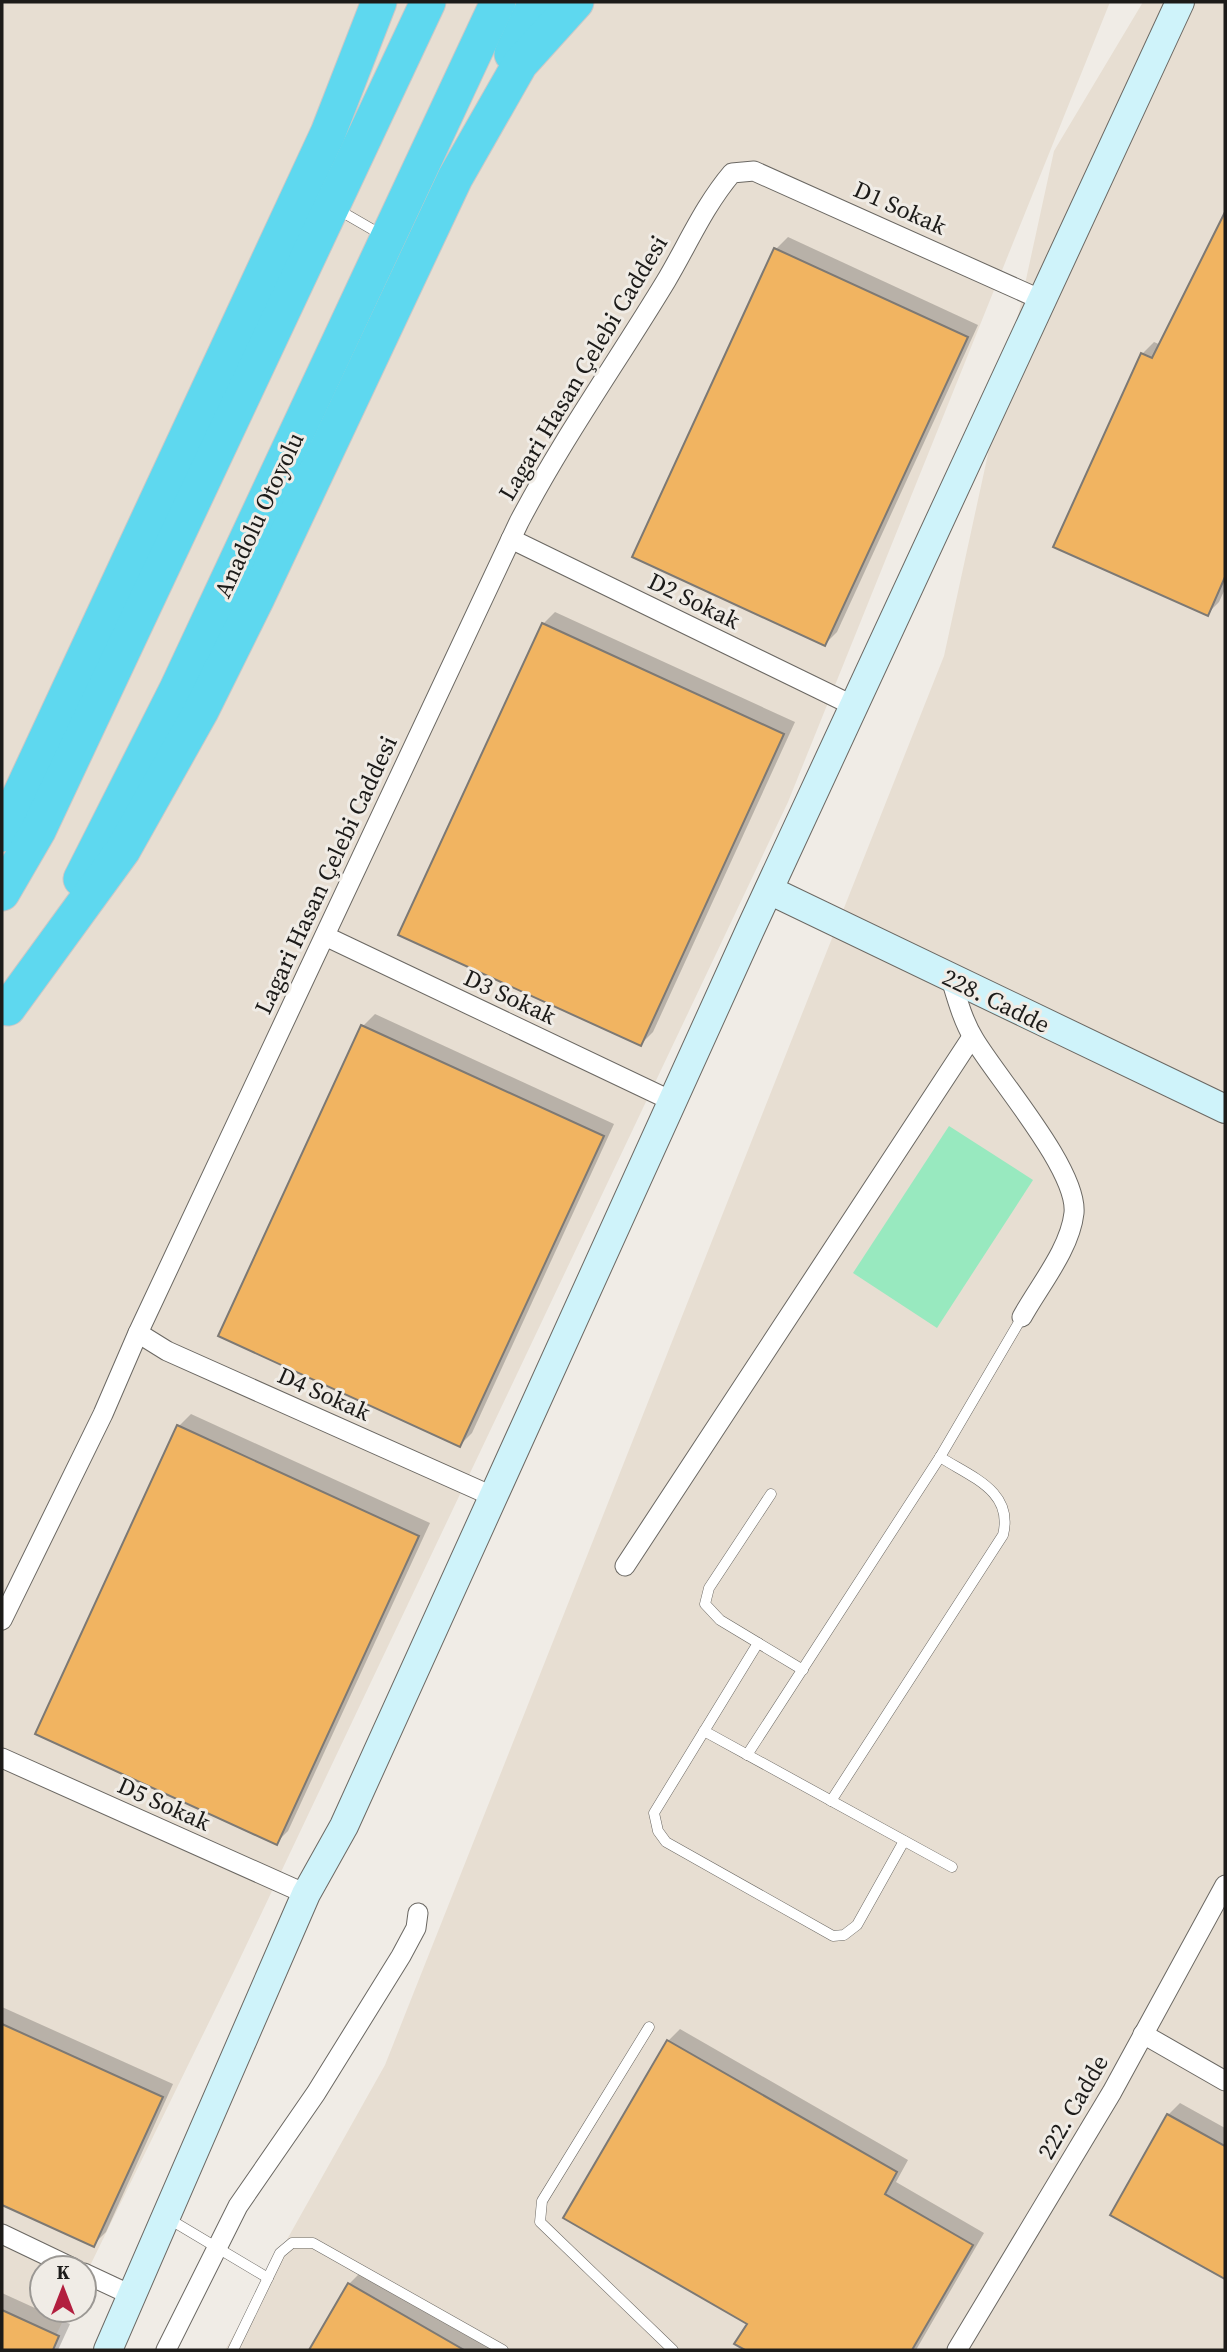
<svg xmlns="http://www.w3.org/2000/svg" width="1227" height="2352" font-family="'Source Serif 4',serif">
<rect width="100%" height="100%" fill="#f0ece6"/>
<g fill="#e7ded2">
<path d="M2,2H1110L788,802L235,1969L84,2278V2268H42V2310H68L49,2350H2Z"/>
<path d="M1143,2H1225V2350H225L385,2065L944,656L1054,151Z"/>
</g>
<path fill="#98e9bf" d="M949,1126L1033,1180L937,1328L853,1273Z"/>
<g fill="#0003">
<path d="M1225,216V589L1219,602L1207,614L1142,354L1154,342L1161,345Z"/>
<path d="M788,237L978,325L837,632L825,644L776,249Z"/>
<path d="M555,612L795,722L653,1032L641,1044L543,624Z"/>
<path d="M375,1014L614,1124L472,1433L460,1445L363,1026Z"/>
<path d="M191,1414L430,1523L288,1831L276,1843L179,1426Z"/>
<path d="M2,2007L173,2084L106,2232L94,2244L2,2203Z"/>
<path d="M680,2029L908,2160L896,2182L984,2233L916,2350H748L737,2344L749,2323L668,2041Z"/>
<path d="M1180,2103L1225,2128V2277L1112,2215L1168,2115Z"/>
<path d="M365,2268L507,2350H311L349,2284Z"/>
<path d="M2,2293L70,2324L58,2350H2Z"/>
</g>
<g fill="#f1b461" stroke="#7d7974" stroke-width="2">
<path d="M1225,212V577L1208,616L1053,547L1141,353L1152,358Z"/>
<path d="M774,248L968,337L825,646L632,557Z"/>
<path d="M542,623L784,734L641,1046L398,935Z"/>
<path d="M361,1025L604,1136L460,1447L218,1336Z"/>
<path d="M177,1425L419,1536L277,1845L35,1734Z"/>
<path d="M2,2024L163,2097L94,2247L2,2205Z"/>
<path d="M667,2040L897,2172L885,2194L973,2245L912,2350H745L734,2344L747,2324L563,2218Z"/>
<path d="M1167,2114L1225,2146V2279L1110,2215Z"/>
<path d="M348,2283L464,2350H309Z"/>
<path d="M2,2310L59,2336L53,2350H2Z"/>
</g>
<g fill="none" stroke-linecap="round" stroke-linejoin="round">
<g stroke="#6b6863" stroke-width="11">
<g id="lane">
<path d="M337,209L382,235"/>
<path d="M771,1494L709,1588L705,1604L720,1620L803,1670"/>
<path d="M758,1643L654,1813L658,1831L666,1842L833,1936L844,1935L857,1925L904,1841"/>
<path d="M704,1731L952,1867"/>
<path d="M747,1755L940,1457L1022,1317"/>
<path d="M831,1801L1003,1535C1014,1491 971,1477 940,1457"/>
<path d="M649,2027L542,2201L540,2222L673,2350"/>
<path d="M169,2219L268,2278"/>
<path d="M233,2350L280,2253L292,2243H313L503,2350"/>
</g>
</g>
<g stroke="#6b6863" stroke-width="21">
<g id="street">
<path d="M511,539L856,707"/>
<path d="M325,936L674,1102"/>
<path d="M951,979C957,999 963,1021 974,1039C997,1078 1078,1170 1074,1213C1070,1249 1039,1286 1022,1317"/>
<path d="M138,1333L167,1351L492,1496"/>
<path d="M625,1566L972,1037"/>
<path d="M2,1620L103,1414L138,1333L519,522C563,438 617,362 666,281C688,244 704,206 732,173L754,171L1044,301"/>
<path d="M2,1758L306,1894"/>
<path d="M1143,2034L1225,2081"/>
<path d="M2,2234L73,2268"/>
<path d="M84,2273L131,2295"/>
<path d="M166,2350L238,2206L316,2093L401,1956L416,1928L418,1913"/>
<path d="M957,2350L1112,2092L1225,1885"/>
</g>
</g>
<g stroke="#6b6863" stroke-width="30">
<g id="secondary">
<path d="M769,890L1225,1109"/>
<path d="M108,2350L306,1894L344,1826L750,930L1180,2"/>
</g>
</g>
<g stroke="#c9c8c8" stroke-width="37">
<g id="highway">
<path d="M512,54L536,2"/>
<path d="M2,834L328,133L379,2"/>
<path d="M81,879L177,689L498,2"/>
<path d="M2,893L38,831L428,2"/>
<path d="M8,1008L123,850L201,711L257,598L455,178L520,64L576,2"/>
</g>
</g>
<use href="#lane" stroke="#fff" stroke-width="10"/>
<use href="#street" stroke="#fff" stroke-width="19"/>
<use href="#secondary" stroke="#cff3fa" stroke-width="28"/>
<use href="#highway" stroke="#5ed8ef" stroke-width="35"/>
</g>
<g text-anchor="middle" stroke-width="6" stroke-linejoin="round" paint-order="stroke">
<g font-size="24" fill="#1c1b19" stroke="#f0ece6">
<text transform="translate(900 208) rotate(24)" y="8">D1 Sokak</text>
<text transform="translate(583 368) rotate(-59)" y="8">Lagari Hasan Çelebi Caddesi</text>
<text transform="translate(259 515) rotate(-65)" y="8">Anadolu Otoyolu</text>
<text transform="translate(694 601) rotate(26)" y="8">D2 Sokak</text>
<text transform="translate(326 875) rotate(-65)" y="8">Lagari Hasan Çelebi Caddesi</text>
<text transform="translate(510 997) rotate(25)" y="8">D3 Sokak</text>
<text transform="translate(996 1001) rotate(26)" y="8">228. Cadde</text>
<text transform="translate(324 1394) rotate(24)" y="8">D4 Sokak</text>
<text transform="translate(164 1804) rotate(24)" y="8">D5 Sokak</text>
<text transform="translate(1073 2107) rotate(-60)" y="8">222. Cadde</text>
</g>
</g>
<rect width="1227" height="2352" fill="none" stroke="#1c1b19" stroke-width="7"/>
<g transform="translate(63 2289)"><circle r="33" fill="#f0ece6" stroke="#9b9894" stroke-width="2"/>
<path d="M0-5L12 26L0 18L-12 26Z" fill="#b21f3f"/>
<text y="-10" font-size="19" font-weight="bold" text-anchor="middle" fill="#1c1b19">K</text>
</g>
</svg>
